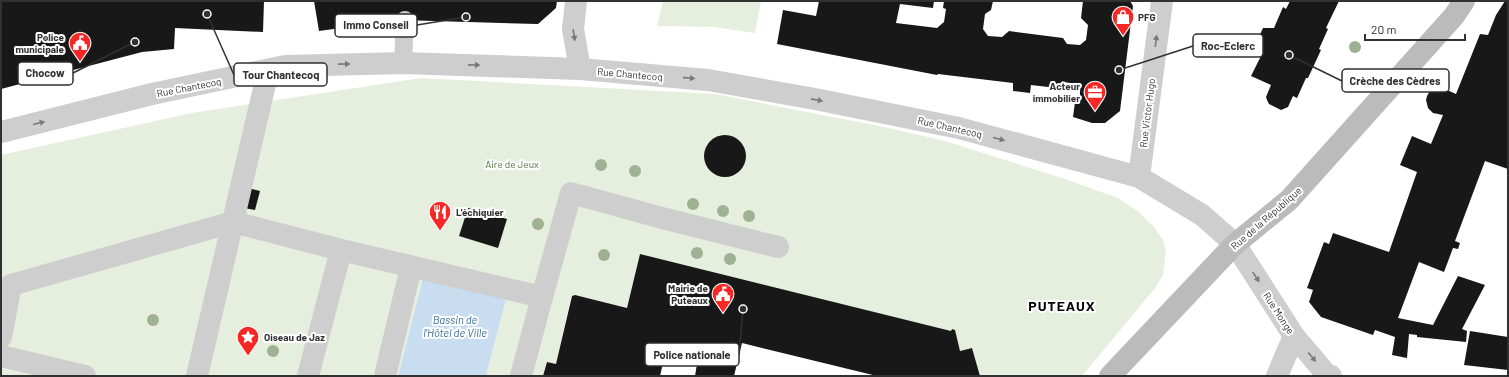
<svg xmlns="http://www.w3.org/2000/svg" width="1509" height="377" font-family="Barlow,sans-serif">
<rect width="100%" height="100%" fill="#fff"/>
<g fill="#e6efde">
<path d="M663,1H761L755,33L714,27L657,26Z"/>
<path d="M421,78L715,94L889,128L945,141L1065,179L1118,198L1139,212L1154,227L1163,240L1166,251L1163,275L1155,288L1082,376H980L972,348L960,351L951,331L640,254L627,308L575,295L571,297L556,364L547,362L543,376H486L507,295L424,275L398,376H1V155L192,113Z"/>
</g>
<path fill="#c9ddf0" d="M424,274L507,295L486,376H398Z"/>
<g fill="#181818">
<path d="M1,1H264L263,32L175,28L174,49L142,52L1,89Z"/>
<path d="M314,1H557L556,8L538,24L400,20L319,31Z"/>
<path d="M819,1H934L933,8L900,4L896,23L937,28L944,22L946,9L943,8L944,1H993L991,10L985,14L983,29L988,36L1002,37L1009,31L1063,38L1067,44L1080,45L1086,40L1088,25L1081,18L1083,1H1130L1133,6L1120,111L1105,123H1092L1073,117L1076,95L1080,96V88L1078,84L1063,82V85L1057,88L1031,85L1030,93L1013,91V83L938,74L937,75L777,44L783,10L816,16Z"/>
<path d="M1290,1H1339L1326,28L1328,29L1319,49L1321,50L1308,78H1306L1297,98L1293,96L1288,107L1281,110L1269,104L1267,100L1266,97L1271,85L1251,76L1261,56L1258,55L1254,47L1263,28H1274L1283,7L1286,9Z"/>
<path d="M1505,1H1508V169L1485,161L1455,241L1460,243L1458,249L1453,248L1444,272L1419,262L1398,318L1433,325L1458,276L1485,285L1462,329L1467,331L1466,342L1417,337V335L1409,334L1407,358L1392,355L1395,337L1375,330L1373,335L1321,317L1309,302L1313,290L1307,288L1324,242L1329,244L1333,233L1389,252L1417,172L1400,165L1412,136L1431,144L1443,115L1433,113L1428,108L1426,100L1427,96L1430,91L1437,87L1445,89L1456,94L1480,34L1488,35L1496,15Z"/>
<circle cx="725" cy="156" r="21"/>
<path d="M248,188L260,191L255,210L244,208Z"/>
<path d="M468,208L507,219L498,248L459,236Z"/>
<path d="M640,254L951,331L952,329L955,330L960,351L972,348L980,376H877L742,343L734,376H695L697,364L690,352L667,346L660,376H543L547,362L556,364L572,296L575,295L627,308Z"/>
<path d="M1470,331L1508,337V370L1464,365Z"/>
</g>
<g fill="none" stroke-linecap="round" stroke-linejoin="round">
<path stroke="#cecece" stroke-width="18" d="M403,63L405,20"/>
<g stroke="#cecece" stroke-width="22">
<path d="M576,1L573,29L580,69"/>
<path d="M1,132L152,94L285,66L403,63L580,69L708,80L815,99L959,128L1139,177L1202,215L1235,244L1294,336L1328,376H1331"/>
<path d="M1139,177L1162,1"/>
<path d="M1,337L11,285L233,222L341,250"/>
<path d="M1,356L85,376"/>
<path d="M197,376L268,71"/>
<path d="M308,376L341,250L542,297L571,193L662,218L778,247"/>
<path d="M385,376L411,267"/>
<path d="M521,376L542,297"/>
<path d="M1277,376L1294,336"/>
</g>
<path stroke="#bbb" stroke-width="22" d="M1110,376L1235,244L1289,200L1454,16L1464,1"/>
</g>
<g fill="#9eb192">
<circle cx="1355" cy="47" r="6"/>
<circle cx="601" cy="165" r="6"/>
<circle cx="635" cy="171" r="6"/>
<circle cx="693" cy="204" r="6"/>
<circle cx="723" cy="211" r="6"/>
<circle cx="749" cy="216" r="6"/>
<circle cx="538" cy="224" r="6"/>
<circle cx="697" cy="253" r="6"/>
<circle cx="604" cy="255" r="6"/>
<circle cx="730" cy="259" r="6"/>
<circle cx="153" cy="320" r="6"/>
<circle cx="273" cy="351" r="6"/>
</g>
<defs><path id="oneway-solid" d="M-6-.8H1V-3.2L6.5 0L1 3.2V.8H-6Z"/></defs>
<g fill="#787878">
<use href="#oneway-solid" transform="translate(574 35) rotate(81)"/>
<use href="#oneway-solid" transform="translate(1156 41) rotate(-83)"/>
<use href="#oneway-solid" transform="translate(344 64) rotate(-1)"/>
<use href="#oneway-solid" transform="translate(474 65) rotate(1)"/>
<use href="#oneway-solid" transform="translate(689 78) rotate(4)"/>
<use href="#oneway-solid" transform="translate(817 100) rotate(11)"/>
<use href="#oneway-solid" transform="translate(39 123) rotate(-14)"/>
<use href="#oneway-solid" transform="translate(999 139) rotate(15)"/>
<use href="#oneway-solid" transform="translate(1256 277) rotate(57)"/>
<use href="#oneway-solid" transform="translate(1312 357) rotate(50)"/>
</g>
<defs>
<g id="shop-pin" transform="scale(1.15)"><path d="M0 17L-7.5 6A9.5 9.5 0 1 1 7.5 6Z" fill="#f62725" stroke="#fff"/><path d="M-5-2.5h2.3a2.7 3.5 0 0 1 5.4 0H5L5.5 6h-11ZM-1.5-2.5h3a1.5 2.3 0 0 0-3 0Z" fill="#fff"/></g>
<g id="civic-pin" transform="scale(1.15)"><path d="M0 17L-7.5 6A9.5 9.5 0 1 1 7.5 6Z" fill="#f62725" stroke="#fff"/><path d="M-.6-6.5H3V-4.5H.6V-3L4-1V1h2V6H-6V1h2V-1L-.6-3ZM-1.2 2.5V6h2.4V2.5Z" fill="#fff"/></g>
<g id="office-pin" transform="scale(1.15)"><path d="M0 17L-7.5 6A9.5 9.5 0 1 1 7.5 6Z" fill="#f62725" stroke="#fff"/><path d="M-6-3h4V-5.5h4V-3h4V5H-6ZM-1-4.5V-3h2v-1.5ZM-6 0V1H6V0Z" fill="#fff"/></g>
<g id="restaurant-pin" transform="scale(1.15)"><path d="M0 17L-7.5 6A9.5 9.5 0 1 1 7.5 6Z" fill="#f62725" stroke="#fff"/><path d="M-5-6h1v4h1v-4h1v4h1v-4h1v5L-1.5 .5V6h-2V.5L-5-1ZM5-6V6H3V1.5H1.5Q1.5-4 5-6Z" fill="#fff"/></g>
<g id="sight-pin" transform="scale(1.15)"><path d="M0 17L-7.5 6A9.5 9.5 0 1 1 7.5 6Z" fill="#f62725" stroke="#fff"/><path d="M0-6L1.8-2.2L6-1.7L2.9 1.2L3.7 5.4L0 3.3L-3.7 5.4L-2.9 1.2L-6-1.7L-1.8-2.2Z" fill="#fff"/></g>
</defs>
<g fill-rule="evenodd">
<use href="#shop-pin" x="1123" y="17"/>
<use href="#civic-pin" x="80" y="43"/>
<use href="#office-pin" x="1095" y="92"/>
<use href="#restaurant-pin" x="440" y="212"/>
<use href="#civic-pin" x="723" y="294"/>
<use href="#sight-pin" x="248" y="337"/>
</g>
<g text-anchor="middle" stroke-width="4" stroke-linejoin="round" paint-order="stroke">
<g font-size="10" font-weight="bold" fill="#313131" stroke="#fff" text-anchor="start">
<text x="1138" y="21">PFG</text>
<text x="64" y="41" text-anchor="end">Police<tspan x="64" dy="12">municipale</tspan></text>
<text x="1080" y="90" text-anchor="end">Acteur<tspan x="1080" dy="12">immobilier</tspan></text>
<text x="456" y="216">L'échiquier</text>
<text x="708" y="292" text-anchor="end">Mairie de<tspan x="708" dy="12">Puteaux</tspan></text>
<text x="264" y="341">Oiseau de Jaz</text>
</g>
<g font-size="10" fill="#313131" stroke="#fff">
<text transform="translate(630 74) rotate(5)" y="4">Rue Chantecoq</text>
<text transform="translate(189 87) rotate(-11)" y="4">Rue Chantecoq</text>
<text transform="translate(1147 113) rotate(-83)" y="4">Rue Victor Hugo</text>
<text transform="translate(950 127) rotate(13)" y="4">Rue Chantecoq</text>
<text transform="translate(1266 218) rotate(-41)" y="4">Rue de la République</text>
<text transform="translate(1279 313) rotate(57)" y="4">Rue Monge</text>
</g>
<g font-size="10" fill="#4f7239" stroke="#fff">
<text x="512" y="168">Aire de Jeux</text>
</g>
<g font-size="11" font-style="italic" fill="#366c9c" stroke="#fff">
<text x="455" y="324">Bassin de<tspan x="455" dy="13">l'Hôtel de Ville</tspan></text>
</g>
<g font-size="14" font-weight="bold" letter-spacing="1" fill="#000" stroke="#fff">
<text x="1062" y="311">PUTEAUX</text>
</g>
</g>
<path fill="none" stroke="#313131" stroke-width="1.5" d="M466 17L417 25M1119 70L1193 46M135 42L73 73M207 14L234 75M1289 55L1342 81M743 309L739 355"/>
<g fill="#313131" stroke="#fff" stroke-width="1.5">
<circle cx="466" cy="17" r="4"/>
<circle cx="1119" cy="70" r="4"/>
<circle cx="135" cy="42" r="4"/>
<circle cx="207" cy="14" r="4"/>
<circle cx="1289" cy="55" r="4"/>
<circle cx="743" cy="309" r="4"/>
</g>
<g fill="#fff" stroke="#313131" stroke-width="1.5">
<rect x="335" y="14" width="82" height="23" rx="4"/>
<rect x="1193" y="34" width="70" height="23" rx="4"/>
<rect x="18" y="62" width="55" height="23" rx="4"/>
<rect x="234" y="63" width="93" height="23" rx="4"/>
<rect x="1342" y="69" width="107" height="23" rx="4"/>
<rect x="645" y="343" width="94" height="23" rx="4"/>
</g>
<g font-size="11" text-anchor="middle" font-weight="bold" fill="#313131">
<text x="376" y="29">Immo Conseil</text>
<text x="1228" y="50">Roc-Eclerc</text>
<text x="45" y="77">Chocow</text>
<text x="281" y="79">Tour Chantecoq</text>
<text x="1395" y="85">Crèche des Cèdres</text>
<text x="692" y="359">Police nationale</text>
</g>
<rect width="1509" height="377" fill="none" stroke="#313131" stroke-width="4"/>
<path d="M1365 34v6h100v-6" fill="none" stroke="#313131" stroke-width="2"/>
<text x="1371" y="34" font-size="12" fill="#313131" stroke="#ffffff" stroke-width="3" paint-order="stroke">20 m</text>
</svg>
